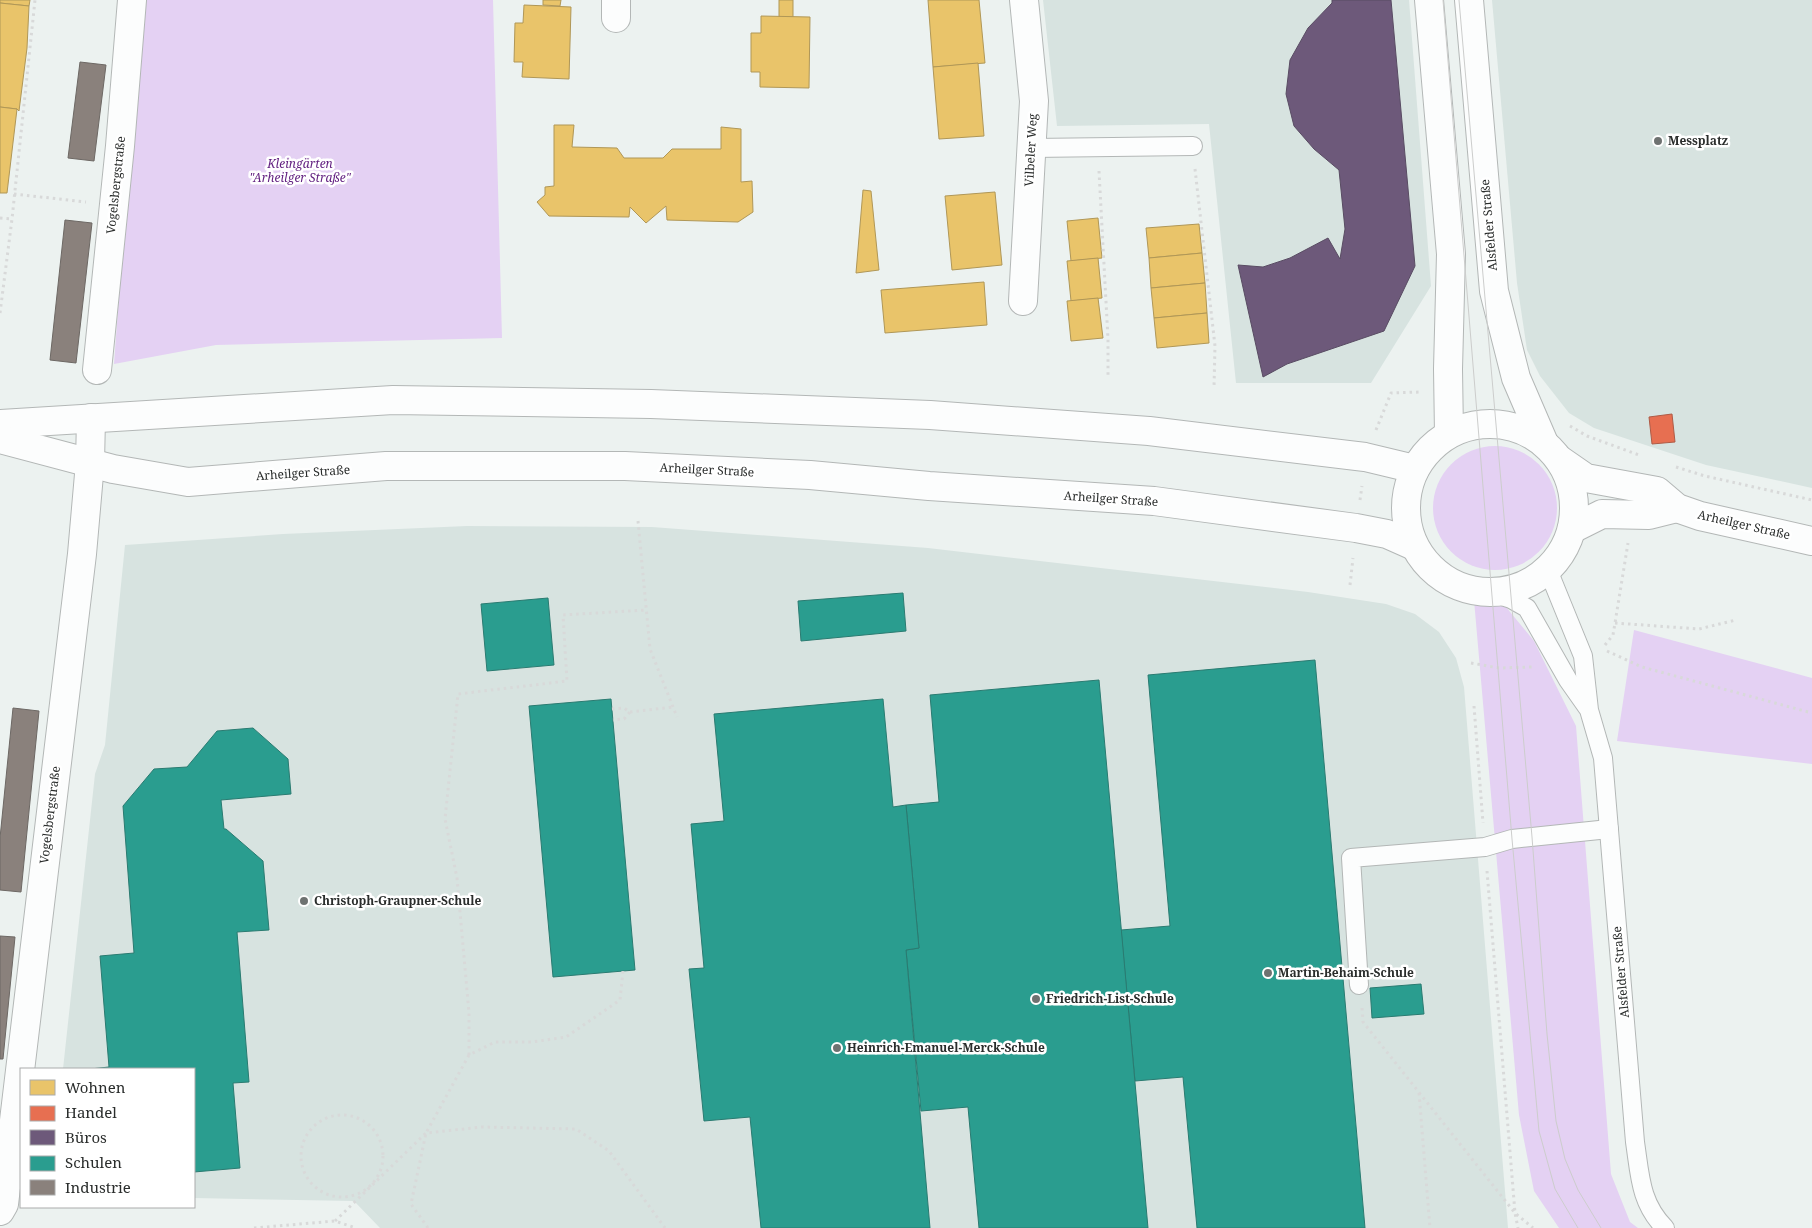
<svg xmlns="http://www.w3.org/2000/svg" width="1812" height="1228" font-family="'Noto Serif',serif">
<rect width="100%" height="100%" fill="#ecf2f0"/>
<g fill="#d7e3e0">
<path d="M1043,0H1409L1431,286L1371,383H1236L1209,124L1057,126Z"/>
<path d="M1492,0H1812V488L1706,465L1594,428L1569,413L1540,376L1527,350L1517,283Z"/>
<path d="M467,526L652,527L928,548L1308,592L1386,604L1415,614L1439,632L1456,658L1464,687L1508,1228H380L354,1201L194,1198V1069H63L95,774L105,745L125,545L283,534Z"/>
</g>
<g fill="#e4d1f3">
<path d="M141,0H493L502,338L216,345L114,364Z"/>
<circle cx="1495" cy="508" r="62"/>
<path d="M1474,600L1506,607L1534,641L1576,726L1611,1174L1630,1222L1638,1228H1559L1534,1191L1519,1115Z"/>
<path d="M1634,630L1812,678V764L1617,741Z"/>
</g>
<g fill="#e9c46a" stroke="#b09757">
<path d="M0,0H30L29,6L0,3Z"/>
<path d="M543,0H561L560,6L543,5Z"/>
<rect x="779" y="0" width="14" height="17"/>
<path d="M928,0H979L985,63L933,67Z"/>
<path d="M0,3L29,6L27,48L19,111L17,109L0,107Z"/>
<path d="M524,5L571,7L569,79L522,77L523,62H514L515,23H523Z"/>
<path d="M761,16L810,17L809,88L760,87V72H751V33H761Z"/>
<path d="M978,63L984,136L939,139L933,67Z"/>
<path d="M0,107L17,109L7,193H0Z"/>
<path d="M554,125H574L572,147L617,148L624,158H663L672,149H721V127L741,129V182L752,181L753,212L738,222L667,220L666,206L646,223L630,207L629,217L549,216L537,202L545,195V187L554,186Z"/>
<path d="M863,190L871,191L879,270L856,273Z"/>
<path d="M995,192L1002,265L952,270L945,196Z"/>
<path d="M1098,218L1102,258L1071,261L1067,221Z"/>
<path d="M1199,224L1202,253L1149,258L1146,228Z"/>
<path d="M1202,253L1205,283L1151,288L1149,258Z"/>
<path d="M1098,258L1102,298L1071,301L1067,261Z"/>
<path d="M984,282L987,325L885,333L881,290Z"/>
<path d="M1205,283L1207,313L1154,318L1151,288Z"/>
<path d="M1098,298L1103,338L1071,341L1067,301Z"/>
<path d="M1207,313L1209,343L1157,348L1154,318Z"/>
</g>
<path fill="#e76f51" stroke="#ae5b46" d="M1672,414L1675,442L1652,444L1649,417Z"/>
<path fill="#6d597a" stroke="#594c63" d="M1332,0H1391L1415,266L1384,331L1287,364L1263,377L1238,265L1263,267L1290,258L1328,238L1340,259L1345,229L1339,170L1314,149L1294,126L1286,94L1290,60L1308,28L1332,3Z"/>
<g fill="#2a9d8f" stroke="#2a7b71">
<path d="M903,593L906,631L801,641L798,601Z"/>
<path d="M548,598L554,665L487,671L481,604Z"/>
<path d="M1315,660L1365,1228H1197L1183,1077L1135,1081L1121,930L1170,926L1148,675Z"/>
<path d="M1099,680L1148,1228H979L968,1107L921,1111L906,950L919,948L906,805L939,802L930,695Z"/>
<path d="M611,699L635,970L553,977L529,706Z"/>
<path d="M883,699L893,807L906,805L919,948L906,950L930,1228H761L750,1117L704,1121L689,969L704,968L691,824L724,821L714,714Z"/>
<path d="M253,728L288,759L291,794L221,800L224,829H226L263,861L269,930L237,932L249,1082L233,1083L240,1168L194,1172V1069H90L109,1067L100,956L134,953L123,806L154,769L187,767L217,731Z"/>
<path d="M1421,984L1424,1014L1372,1018L1370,988Z"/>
</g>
<g fill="#8a817c" stroke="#6d6864">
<path d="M80,62L106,65L94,161L68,158Z"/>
<path d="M65,220L92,223L76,363L50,360Z"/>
<path d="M13,708L39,711L21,892L0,890V838Z"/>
<path d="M0,936L15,937L3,1059H0Z"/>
</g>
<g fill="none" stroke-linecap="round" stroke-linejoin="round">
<g stroke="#b3b7b6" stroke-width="20">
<g id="lane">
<path d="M1032,148L1193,146"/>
<path d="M1548,570L1583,656L1589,710L1603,758L1635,1142C1640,1175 1640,1203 1665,1228"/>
<path d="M1492,593L1511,599L1527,608L1568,680L1587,707"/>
<path d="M1359,985L1351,858L1485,847L1512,839L1609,829"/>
</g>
</g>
<g stroke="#b3b7b6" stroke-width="30">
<g id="street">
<path d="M616,18V0"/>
<path d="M1023,301L1034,101L1024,0"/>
<path d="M97,370L120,146L132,0"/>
<path d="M0,1211L4,1204L82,554L90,463L91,418"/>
</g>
</g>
<g stroke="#b3b7b6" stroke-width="30">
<g id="secondary">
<path d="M1429,0L1451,254L1448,369L1449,434"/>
<path d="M1469,0L1494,291L1516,378L1544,443"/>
<circle cx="1490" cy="508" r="84"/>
<path d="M0,424L393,400L651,404L930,415L1149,431L1365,457L1415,469"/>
<path d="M0,439L113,469L188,482L386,466H625L810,475L929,486L1154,501L1356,528L1387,534L1414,546"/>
<path d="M1560,460L1586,478L1657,491L1677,508L1700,516L1812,541"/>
<path d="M1572,529L1602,514L1649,515L1677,508"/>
</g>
</g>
<g stroke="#d8d9d9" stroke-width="3" stroke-dasharray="2.5 4" stroke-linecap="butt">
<path d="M1195,169L1215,346L1214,387"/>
<path d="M1099,171L1108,339V378"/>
<path d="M14,194L86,202"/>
<path d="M0,218L12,219"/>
<path d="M0,313L12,219L35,0"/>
<path d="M1570,426L1587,436L1639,455"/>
<path d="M1376,430L1391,393L1420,392"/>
<path d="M1676,467L1705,476L1812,500"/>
<path d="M1360,500L1362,486"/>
<path d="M638,521L650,649L677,717"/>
<path d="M1350,585L1353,558"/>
<path d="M1615,623L1699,629L1736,620"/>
<path d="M1605,645L1613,635L1615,623L1628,543"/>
<path d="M1607,651L1642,667L1812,713"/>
<path d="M1471,663L1499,668L1532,667"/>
<path d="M1474,706L1483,823"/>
<path d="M612,709L624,708L630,712L624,719L613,720"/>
<path d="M630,712L674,707"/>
<path d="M1487,871L1515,1213L1518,1228"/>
<path d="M1362,1008L1363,1022L1515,1213L1533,1228"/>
<path d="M469,1055V1013L457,878L445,819L458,694L567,681L563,615L646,610"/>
<path d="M1419,1093L1430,1228"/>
<circle cx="342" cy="1156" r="41"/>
<path d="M335,1221L426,1133L482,1127L576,1129L609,1151L665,1228"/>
<path d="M254,1228L335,1221L356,1228"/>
<path d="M428,1228L411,1204L426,1133L469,1055L495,1042H532L566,1037L620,1000L623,971"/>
</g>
<use href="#lane" stroke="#fcfdfd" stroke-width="18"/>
<use href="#street" stroke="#fcfdfd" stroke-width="28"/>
<use href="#secondary" stroke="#fcfdfd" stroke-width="28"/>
<g stroke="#cccdcc" stroke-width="1">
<path d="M1443,0L1512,839L1539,1131L1555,1189L1578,1228"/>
<path d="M1459,0L1532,837L1547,1034L1556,1121L1565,1159L1578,1190L1601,1228"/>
</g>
</g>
<g fill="#6e7271" stroke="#fff" stroke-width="2">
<circle cx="1658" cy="141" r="5"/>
<circle cx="304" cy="901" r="5"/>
<circle cx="1268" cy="973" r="5"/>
<circle cx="1036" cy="999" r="5"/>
<circle cx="837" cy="1048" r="5"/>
</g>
<g text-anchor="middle" stroke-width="5" stroke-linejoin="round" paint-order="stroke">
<g font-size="12" font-weight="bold" fill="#2a2d2c" stroke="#fff" text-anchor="start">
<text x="1668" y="145">Messplatz</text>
<text x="314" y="905">Christoph-Graupner-Schule</text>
<text x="1278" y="977">Martin-Behaim-Schule</text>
<text x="1046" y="1003">Friedrich-List-Schule</text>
<text x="847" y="1052">Heinrich-Emanuel-Merck-Schule</text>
</g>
<g font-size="12" fill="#2a2d2c" stroke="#fff">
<text transform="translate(1031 150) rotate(-87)" y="4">Vilbeler Weg</text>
<text transform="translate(116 185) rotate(-84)" y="4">Vogelsbergstraße</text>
<text transform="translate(1489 225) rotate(-95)" y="4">Alsfelder Straße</text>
<text transform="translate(707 470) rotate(3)" y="4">Arheilger Straße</text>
<text transform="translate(303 473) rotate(-4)" y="4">Arheilger Straße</text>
<text transform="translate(1111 499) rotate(4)" y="4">Arheilger Straße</text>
<text transform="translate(1744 525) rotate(13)" y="4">Arheilger Straße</text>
<text transform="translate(50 815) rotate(-83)" y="4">Vogelsbergstraße</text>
<text transform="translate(1621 972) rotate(-95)" y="4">Alsfelder Straße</text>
</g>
<g font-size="12" font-style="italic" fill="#632181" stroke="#fff">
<text x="300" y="168">Kleingärten<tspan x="300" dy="14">"Arheilger Straße"</tspan></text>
</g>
</g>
<rect x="20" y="1068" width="175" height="140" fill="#ffffff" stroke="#aaabab"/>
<rect x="30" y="1080" width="25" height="15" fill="#e9c46a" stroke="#aaabab"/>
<text x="65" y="1093" font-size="15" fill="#2a2d2c">Wohnen</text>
<rect x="30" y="1106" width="25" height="15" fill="#e76f51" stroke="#aaabab"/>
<text x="65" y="1118" font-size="15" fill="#2a2d2c">Handel</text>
<rect x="30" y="1130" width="25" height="15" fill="#6d597a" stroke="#aaabab"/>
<text x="65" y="1143" font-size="15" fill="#2a2d2c">Büros</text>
<rect x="30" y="1156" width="25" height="15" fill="#2a9d8f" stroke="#aaabab"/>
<text x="65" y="1168" font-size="15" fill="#2a2d2c">Schulen</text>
<rect x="30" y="1180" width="25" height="15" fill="#8a817c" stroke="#aaabab"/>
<text x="65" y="1193" font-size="15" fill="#2a2d2c">Industrie</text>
</svg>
